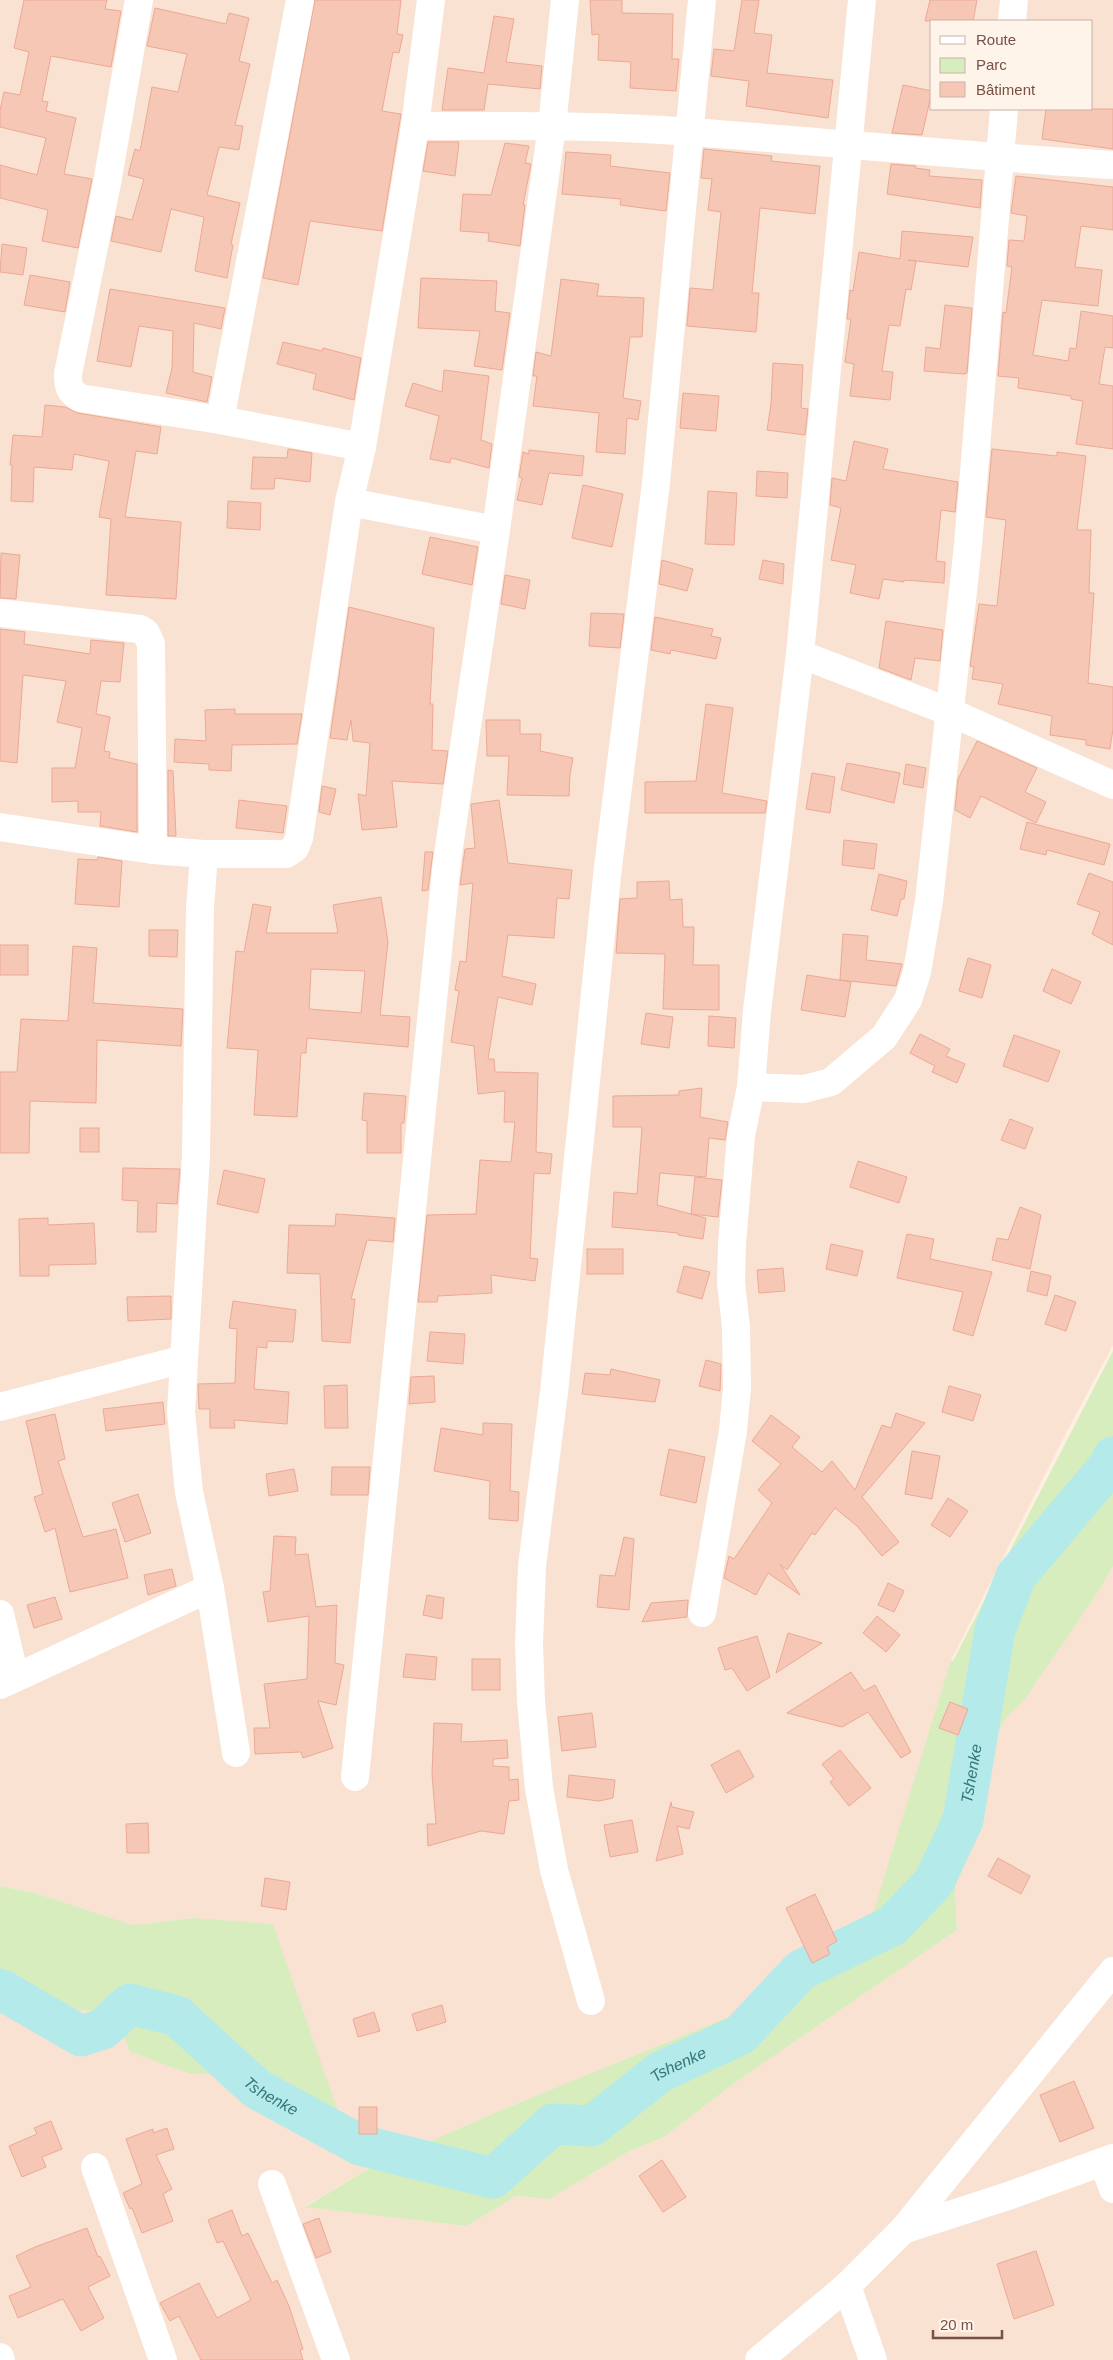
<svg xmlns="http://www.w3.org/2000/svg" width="1113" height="2360" font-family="Helvetica,sans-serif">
<rect width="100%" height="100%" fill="#feefe1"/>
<path fill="#f9e2d2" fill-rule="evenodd" d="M0,0H1113V1345L1067,1431L951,1660L869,1930L804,1986L501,2110L370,2168L305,2206L467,2226L516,2196L550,2199L628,2152L664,2137L736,2082L957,1930L954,1865L991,1748L1004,1720L1025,1699L1100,1589L1113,1566V2360H0V1978L33,2008L114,2012L191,2074H262L308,2132L193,1918L133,1925L32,1892L0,1886ZM932,21H1092V109H932Z"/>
<g fill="#d8edbe">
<path d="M1113,1351V1566L1100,1589L1025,1699L1004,1720L991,1748L954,1865L957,1930L736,2082L664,2137L628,2152L550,2199L516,2196L467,2226L305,2207L370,2168L501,2110L804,1986L868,1930L951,1660L953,1661Z"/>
<path d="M0,1886L32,1892L133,1925L193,1918L273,1924L343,2126L308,2132L262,2074H191L130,2052L114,2012L33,2008L0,1978Z"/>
</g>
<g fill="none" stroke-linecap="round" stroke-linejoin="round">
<path stroke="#b4eaea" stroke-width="41" id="s1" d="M0,1989L81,2036L103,2029L130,2004L177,2016L257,2089L360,2145L493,2178L553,2124L592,2126L660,2072L740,2035L801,1970L892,1926L934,1882L963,1820L995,1630L1016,1576L1109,1466L1113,1457"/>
</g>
<g fill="#f7c7b6" stroke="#eba995" fill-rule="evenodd">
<path d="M24,0H107L105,9L121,11L111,67L51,56L42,101L48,102L46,111L76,118L64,174L92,179L78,248L42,241L48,210L0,198V165L37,175L46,138L0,127V110L4,92L20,95L29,52L14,48Z"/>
<path d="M315,0H401L397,34L403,35L399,53L393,52L382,111L401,114L382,231L310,221L298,285L263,278Z"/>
<path d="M590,0H622V13L673,14L672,59H679L676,91L630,88L631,62L598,60L599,34L592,35Z"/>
<path d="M742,0H759L754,33L772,35L767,73L833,80L828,118L746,106L749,81L711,76L714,49L734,51Z"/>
<path d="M930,0H977L973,21H925Z"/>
<path d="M155,8L226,24L229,13L249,18L239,61L250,64L235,125L243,126L239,150L219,147L207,195L240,203L231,244L233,245L227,278L195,271L204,217L171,209L161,252L111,241L116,216L132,220L144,179L128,175L135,149L140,151L152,87L178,92L187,54L147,46Z"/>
<path d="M494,16L514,19L506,62L542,66L540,89L488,84L484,110H442L448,68L484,73Z"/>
<path d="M903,85L932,91L922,135L892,133Z"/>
<path d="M1046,109H1113V149L1042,139Z"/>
<path d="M428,142H459L455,176L423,171Z"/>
<path d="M505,143L529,146L525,163L531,164L523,205H525L520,246L488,241L489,233L460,231L463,194L491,195Z"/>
<path d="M704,149L772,156L771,161L820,166L815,214L760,208L752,293H759L756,332L687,326L690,288L713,290L721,212L708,210L712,179L701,178Z"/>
<path d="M566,152L611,155L610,166L670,173L666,211L620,205L621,199L562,194Z"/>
<path d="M891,164L916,166L915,168L930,170L929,176L982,180L980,208L887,194Z"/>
<path d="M1016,176L1113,187V230L1081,226L1075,267L1102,270L1098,306L1042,300L1033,355L1068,361L1070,348L1076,349L1081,311L1113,316V348L1105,347L1099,384L1113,386V449L1076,444L1083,401L1071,399V396L1018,388L1019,378L998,376L1003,312L1006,313L1012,267L1007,266L1009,240L1024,241L1027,216L1011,213Z"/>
<path d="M902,231L973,237L968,267L908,260L916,261L911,290L906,289L900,326L889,325L882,371L893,372L890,400L850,396L854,364L845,362L851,319H847L850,290L853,291L859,252L900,259Z"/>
<path d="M2,244L27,248L23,275L0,272Z"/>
<path d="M30,275L70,282L65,312L24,305Z"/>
<path d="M421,278L497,281L495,311L510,313L502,370L474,366L480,331L418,328Z"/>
<path d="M561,279L599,284L597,296L644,298L642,337H630L623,398L641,401L638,420L627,418L625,454L596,452L599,413L533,406L537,376H533L536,352L551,356Z"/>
<path d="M110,289L225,308L221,329L194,323L193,372L212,377L207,402L166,393L172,368L173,331L139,326L131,367L97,361Z"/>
<path d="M945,305L972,308L967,373L964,374L924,371L926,347L940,349Z"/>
<path d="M283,342L322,351L323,348L361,358L354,400L313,389L316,374L277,364Z"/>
<path d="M773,363L803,365L801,408L808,409L805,435L767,430L771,404Z"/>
<path d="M444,370L489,376L481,440L492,444L489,468L451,458L450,463L430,459L439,416L405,406L413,383L442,392Z"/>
<path d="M683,393L719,396L716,431L680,428Z"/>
<path d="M45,405L65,407L78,413L161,427L157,454L136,451L125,517L181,522L176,599L106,595L111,519L99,517L109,461L74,454L72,470L34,467L33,502L11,501L12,465H10L13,435L42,437Z"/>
<path d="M854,441L888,449L883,469L958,482L955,512L941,510L936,561L945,562L944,583L904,580V582L883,579L879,599L850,593L856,565L831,560L841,508L830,505L832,478L846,481Z"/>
<path d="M288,449L312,453L310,482L275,478L274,489H251L253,457L287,458Z"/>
<path d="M992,449L1057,456V452L1086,456L1077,530H1091L1089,593H1094L1088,683L1113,687V729L1110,749L1086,745V740L1050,735L1052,716L998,704L1003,684L972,679L974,667L970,666L979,604L997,606L1006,520L986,517Z"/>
<path d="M529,450L584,456L582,476L549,473L542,505L517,500L522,478L519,477L523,452L529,454Z"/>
<path d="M757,471L788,473L787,498L756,496Z"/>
<path d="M583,485L623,494L612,547L572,538Z"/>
<path d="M708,491L737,493L734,545L705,544Z"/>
<path d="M228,501L261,503L260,530L227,528Z"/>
<path d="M430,537L478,547L472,585L422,574Z"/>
<path d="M1,553L20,555L16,599L0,598Z"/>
<path d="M662,560L693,569L687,591L659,584Z"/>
<path d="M763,560L784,564L783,584L759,579Z"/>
<path d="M505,575L530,580L525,609L501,604Z"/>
<path d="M349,607L434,628L430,704H433L432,750L448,751L443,784L392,781L397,827L362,830L358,794L366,796L370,743L353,741L351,720L347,740L330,738Z"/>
<path d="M591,613L624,614L620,648L589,646Z"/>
<path d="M655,617L713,629L711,636L721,638L716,659L671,650L670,654L651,650Z"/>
<path d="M886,621L943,630L940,661L915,658L911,680L879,668Z"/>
<path d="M0,629L25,632L24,644L90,654L91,640L124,643L120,682L101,681L96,714L110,717L104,751L110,752L109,758L137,764V832L100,826L101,812H78V801L52,802V768H75L82,728L57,722L66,681L23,675L17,763L0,761Z"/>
<path d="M706,704L733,708L722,793L767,801L765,813H645V782L696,781Z"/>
<path d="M235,709V714H302L297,744L232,745L231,771L209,770V764L174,762L175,739L206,741L205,710Z"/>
<path d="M486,720H520V734H541L540,751L573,758L570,774L569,796L507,795L509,756H487Z"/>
<path d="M977,741L1037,768L1025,792L1046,802L1036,823L981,796L970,818L955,810L958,779Z"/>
<path d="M847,763L900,773L894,803L841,790Z"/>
<path d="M906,764L926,768L923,788L903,784Z"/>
<path d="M168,770L173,771L176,836H168Z"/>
<path d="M812,773L835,777L830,813L806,809Z"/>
<path d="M322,786L336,789L330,815L319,812Z"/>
<path d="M239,800L287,806L283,833L236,828Z"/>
<path d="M499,800L508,863L572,870L569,899L557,898L554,938L508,935L502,976L536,984L532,1005L498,997L488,1059H494L495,1072L538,1073L536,1152L552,1154L550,1174L534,1173L530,1258L538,1259L535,1281L491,1275L492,1293L438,1296L437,1302H418L427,1215L476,1214L480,1160L511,1162L515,1122H504L505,1091L478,1094L474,1046L451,1042L459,991L455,990L460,961L466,962L473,883L460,885L465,849L475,848L471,804Z"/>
<path d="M1027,822L1110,844L1104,865L1047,850L1046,855L1020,849Z"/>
<path d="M844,840L877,844L874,869L842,865Z"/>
<path d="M425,852H433L428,890L422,891Z"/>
<path d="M98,857L122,861L119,907L75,904L78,859L97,860Z"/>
<path d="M1089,873L1113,882V945L1092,934L1100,912L1077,904Z"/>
<path d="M879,874L907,881L904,899H901L897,916L871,910Z"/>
<path d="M669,881L670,900L682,899L683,927H694L693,965H719V1010L663,1009L665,954L616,953L620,899L637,898V882Z"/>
<path d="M381,897L388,942L380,1015L410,1017L408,1047L307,1038L306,1053H301L297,1117L254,1115L258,1050L227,1048L236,951L244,952L253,904L271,907L266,933H338L333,905ZM311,969L365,971L361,1013L309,1009Z"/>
<path d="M149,930H178L177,957L149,956Z"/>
<path d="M843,934L868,936L866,960L902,964L896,986L840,980Z"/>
<rect x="0" y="945" width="28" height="30"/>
<path d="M73,946L97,948L93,1003L183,1009L181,1046L97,1040L96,1103L30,1101L29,1153H0V1072H17L21,1019L68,1021Z"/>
<path d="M968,958L991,965L982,998L959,991Z"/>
<path d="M1052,969L1081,982L1071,1004L1043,991Z"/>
<path d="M807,975L851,982L845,1017L801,1010Z"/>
<path d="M646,1013L673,1017L669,1048L641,1044Z"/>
<path d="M709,1016L736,1018L734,1048L708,1046Z"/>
<path d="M920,1034L950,1049L946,1056L965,1064L957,1083L932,1072L935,1066L910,1053Z"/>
<path d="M1014,1035L1060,1051L1048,1082L1003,1066Z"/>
<path d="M702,1088L700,1117L728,1122L725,1140L709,1138L706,1177L660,1173L657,1205L706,1218L703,1239L678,1235V1233L612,1227L614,1192L637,1194L642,1127H613V1096L679,1095V1091Z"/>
<path d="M364,1093L406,1096L404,1123H401V1153H367V1121L362,1120Z"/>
<path d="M1010,1119L1033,1128L1025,1149L1001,1140Z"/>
<rect x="80" y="1128" width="19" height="24"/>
<path d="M858,1161L907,1177L899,1203L850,1187Z"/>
<path d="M123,1168L180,1169L177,1204L157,1203L156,1232H137L138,1201L122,1200Z"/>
<path d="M224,1170L265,1179L258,1213L217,1204Z"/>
<path d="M695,1177L722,1180L718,1217L691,1214Z"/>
<path d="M1020,1207L1041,1215L1030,1269L992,1260L997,1238L1008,1240Z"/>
<path d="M336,1214L395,1218L393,1242L367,1240L351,1299H355L350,1343L322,1341L320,1274L287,1273L289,1225L335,1226Z"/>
<path d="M48,1218V1225L94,1223L96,1264L49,1265V1276H20L19,1219Z"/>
<path d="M907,1234L934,1239L930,1259L992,1272L973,1336L953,1330L963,1292L897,1278Z"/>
<path d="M831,1244L863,1251L857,1276L826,1269Z"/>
<rect x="587" y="1249" width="36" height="25"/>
<path d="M684,1266L710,1272L702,1299L677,1292Z"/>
<path d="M783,1268L785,1291L759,1293L757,1270Z"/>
<path d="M1031,1271L1051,1276L1047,1296L1027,1291Z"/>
<path d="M1055,1295L1076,1302L1066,1331L1045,1324Z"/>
<path d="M171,1296V1319L128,1321L127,1297Z"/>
<path d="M233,1301L296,1310L293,1342L267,1341V1348L257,1347L254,1389L289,1392L287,1424L234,1420L235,1428H210V1409H199L198,1384L235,1383L237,1329L229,1328Z"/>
<path d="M430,1332L465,1334L463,1364L427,1361Z"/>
<path d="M706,1360L721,1364L720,1391L699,1386Z"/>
<path d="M611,1369L660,1380L655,1402L582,1394L585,1373L610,1375Z"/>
<path d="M434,1376L435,1402L409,1404L411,1377Z"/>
<path d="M347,1385L348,1428H325L324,1386Z"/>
<path d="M949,1386L981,1395L973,1421L942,1412Z"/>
<path d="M163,1402L165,1424L106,1431L103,1409Z"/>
<path d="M896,1413L925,1423L862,1497L899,1542L882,1556L857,1526L835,1508L815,1535L812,1533L787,1570L780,1564L800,1595L768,1573L756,1595L724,1578L729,1556L734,1559L772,1503L758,1490L781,1464L752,1441L771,1415L800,1437L792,1447L822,1472L832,1461L855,1490L882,1425L891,1428Z"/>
<path d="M55,1414L65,1459L58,1461L83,1537L116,1529L128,1578L70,1592L55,1528L45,1532L34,1497L43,1494L26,1421Z"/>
<path d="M483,1423L512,1424L510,1491L519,1492L518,1521L489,1519L490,1481L434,1471L441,1428L483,1435Z"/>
<path d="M669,1449L705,1457L696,1503L660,1495Z"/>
<path d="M912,1451L940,1456L932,1499L905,1494Z"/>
<path d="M332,1467H370L368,1495H331Z"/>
<path d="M294,1469L298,1491L269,1496L266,1474Z"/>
<path d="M138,1494L151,1533L125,1542L112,1503Z"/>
<path d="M948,1498L968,1511L950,1537L931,1525Z"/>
<path d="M274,1536L296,1537L295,1555L308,1554L316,1607L337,1605L335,1663L344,1665L336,1705L318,1701L333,1748L303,1758L301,1752L255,1754L254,1728H270L264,1684L307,1679L309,1616L268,1622L263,1592L270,1591Z"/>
<path d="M624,1537L634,1539L629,1610L597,1607L600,1575L615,1576Z"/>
<path d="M172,1569L176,1586L148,1595L144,1575Z"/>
<path d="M888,1583L904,1591L894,1612L878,1605Z"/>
<path d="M427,1595L444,1598L442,1619L423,1615Z"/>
<path d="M55,1597L62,1619L34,1628L27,1605Z"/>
<path d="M688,1600L687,1617L642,1622L651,1603Z"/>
<path d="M877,1616L900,1635L886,1652L863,1633Z"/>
<path d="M788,1633L822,1643L776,1673Z"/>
<path d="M757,1636L770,1677L747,1691L732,1668L725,1670L718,1648Z"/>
<path d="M406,1654L437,1657L435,1680L403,1677Z"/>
<rect x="472" y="1659" width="28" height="31"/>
<path d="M851,1672L864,1691L875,1685L911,1752L901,1758L868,1712L842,1727L787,1713Z"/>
<path d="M950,1702L968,1709L958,1735L939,1728Z"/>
<path d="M592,1713L596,1747L562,1751L558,1717Z"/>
<path d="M434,1723L462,1724L461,1742L507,1740L508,1758L493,1759V1766L509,1767V1780L518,1779L519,1800L509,1801L504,1834L481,1831L428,1846L427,1824H436L432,1774Z"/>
<path d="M739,1750L754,1777L726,1793L711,1765Z"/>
<path d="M840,1750L871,1788L849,1806L830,1782L834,1779L822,1764Z"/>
<path d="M569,1775L615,1780L613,1798L599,1801L567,1797Z"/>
<path d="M671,1802L672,1807L694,1812L689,1829L677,1826L683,1854L656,1861Z"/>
<path d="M632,1820L638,1852L610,1857L604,1825Z"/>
<path d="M148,1823L149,1853H127L126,1824Z"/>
<path d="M998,1858L1030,1876L1021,1894L988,1876Z"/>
<path d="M265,1878L290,1882L286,1910L261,1906Z"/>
<path d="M815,1894L837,1941L827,1947L830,1954L812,1963L786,1908Z"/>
<path d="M442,2005L446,2022L417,2031L412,2014Z"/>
<path d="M374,2012L380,2031L358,2037L353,2019Z"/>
<path d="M1074,2081L1094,2128L1060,2142L1040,2095Z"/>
<rect x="359" y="2107" width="18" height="27"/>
<path d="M51,2121L62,2149L42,2157L46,2167L22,2177L9,2146L37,2134L34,2128Z"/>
<path d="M167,2128L174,2149L156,2155L172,2189L163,2194L173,2221L142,2233L132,2208L130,2209L123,2193L142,2184L126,2139L153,2129V2133Z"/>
<path d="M662,2160L686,2197L663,2212L639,2176Z"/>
<path d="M232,2210L242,2236L248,2233L272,2283L277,2280L289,2306L303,2349L300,2350L303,2360H201L179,2316L170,2321L160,2303L199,2283L217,2318L251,2300L223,2241L217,2243L208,2220Z"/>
<path d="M319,2218L331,2252L316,2258L303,2224Z"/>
<path d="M87,2228L98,2257L100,2256L110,2276L88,2287L104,2318L81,2331L63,2299L18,2318L9,2296L31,2287L16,2256L35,2247Z"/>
<path d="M1036,2251L1054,2305L1014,2319L997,2264Z"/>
</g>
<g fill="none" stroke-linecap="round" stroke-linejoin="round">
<g stroke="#fff" stroke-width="28">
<path d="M139,0L107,183L68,374C68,387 69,391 80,398L220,420L362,447"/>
<path d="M1012,21L1014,0"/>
<path d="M415,126C507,126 599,125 691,132C832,142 972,157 1113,165"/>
<path d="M220,420L300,0"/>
<path d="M349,502L496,530"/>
<path d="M0,613L140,629L146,633L151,644L153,850"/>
<path d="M800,654L950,712L1113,785"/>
<path d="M0,827L153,850L204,854"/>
<path d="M751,1087L804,1089L831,1082L884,1037L908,1000L917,972L929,901L968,545L1004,109"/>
<path d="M0,1407L184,1359"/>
<path d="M702,1613L733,1431L737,1388L736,1327L731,1283L732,1244L741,1136L751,1087L757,1011L800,654L862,0"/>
<path d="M0,1614L15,1677"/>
<path d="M0,1685L210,1588"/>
<path d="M236,1753L210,1588L189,1492L181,1412L196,1155L200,908L204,854H286L295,848L299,838L349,502L362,447L415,126L431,0"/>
<path d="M355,1777L447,861L496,530L552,126L565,0"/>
<path d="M591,2001L554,1870L539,1788L531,1701L529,1643L532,1566L554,1392L608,867L656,483L702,0"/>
<path d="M1103,2162L1113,2189"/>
<path d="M95,2167L163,2360"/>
<path d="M272,2184L336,2360"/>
<path d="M903,2230L1011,2195L1113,2158"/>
<path d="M847,2286L873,2360"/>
<path d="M0,2357L1,2360"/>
<path d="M759,2360L847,2286L903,2230L1113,1971"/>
</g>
</g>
<g text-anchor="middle" stroke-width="4" stroke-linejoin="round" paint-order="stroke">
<g font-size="16" font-style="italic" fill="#357679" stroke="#fff4ea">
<text dy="6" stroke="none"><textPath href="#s1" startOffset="1226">Tshenke</textPath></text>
<text dy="6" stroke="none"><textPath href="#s1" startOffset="791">Tshenke</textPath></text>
<text dy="6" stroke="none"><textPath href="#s1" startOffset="326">Tshenke</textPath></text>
</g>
</g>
<rect x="930" y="20" width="162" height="90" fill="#fff4ea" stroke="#c9b2a8"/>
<rect x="940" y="36" width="25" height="8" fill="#ffffff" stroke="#c9b2a8"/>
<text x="976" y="45" font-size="15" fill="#785045">Route</text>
<rect x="940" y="58" width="25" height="15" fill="#d8edbe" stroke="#c9b2a8"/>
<text x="976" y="70" font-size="15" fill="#785045">Parc</text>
<rect x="940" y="82" width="25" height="15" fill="#f7c7b6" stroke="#c9b2a8"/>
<text x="976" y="95" font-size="15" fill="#785045">Bâtiment</text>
<path d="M933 2330v8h69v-8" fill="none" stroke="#785045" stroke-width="2.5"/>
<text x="940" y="2330" font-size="15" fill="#785045" stroke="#fff4ea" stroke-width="4" paint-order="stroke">20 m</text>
</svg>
